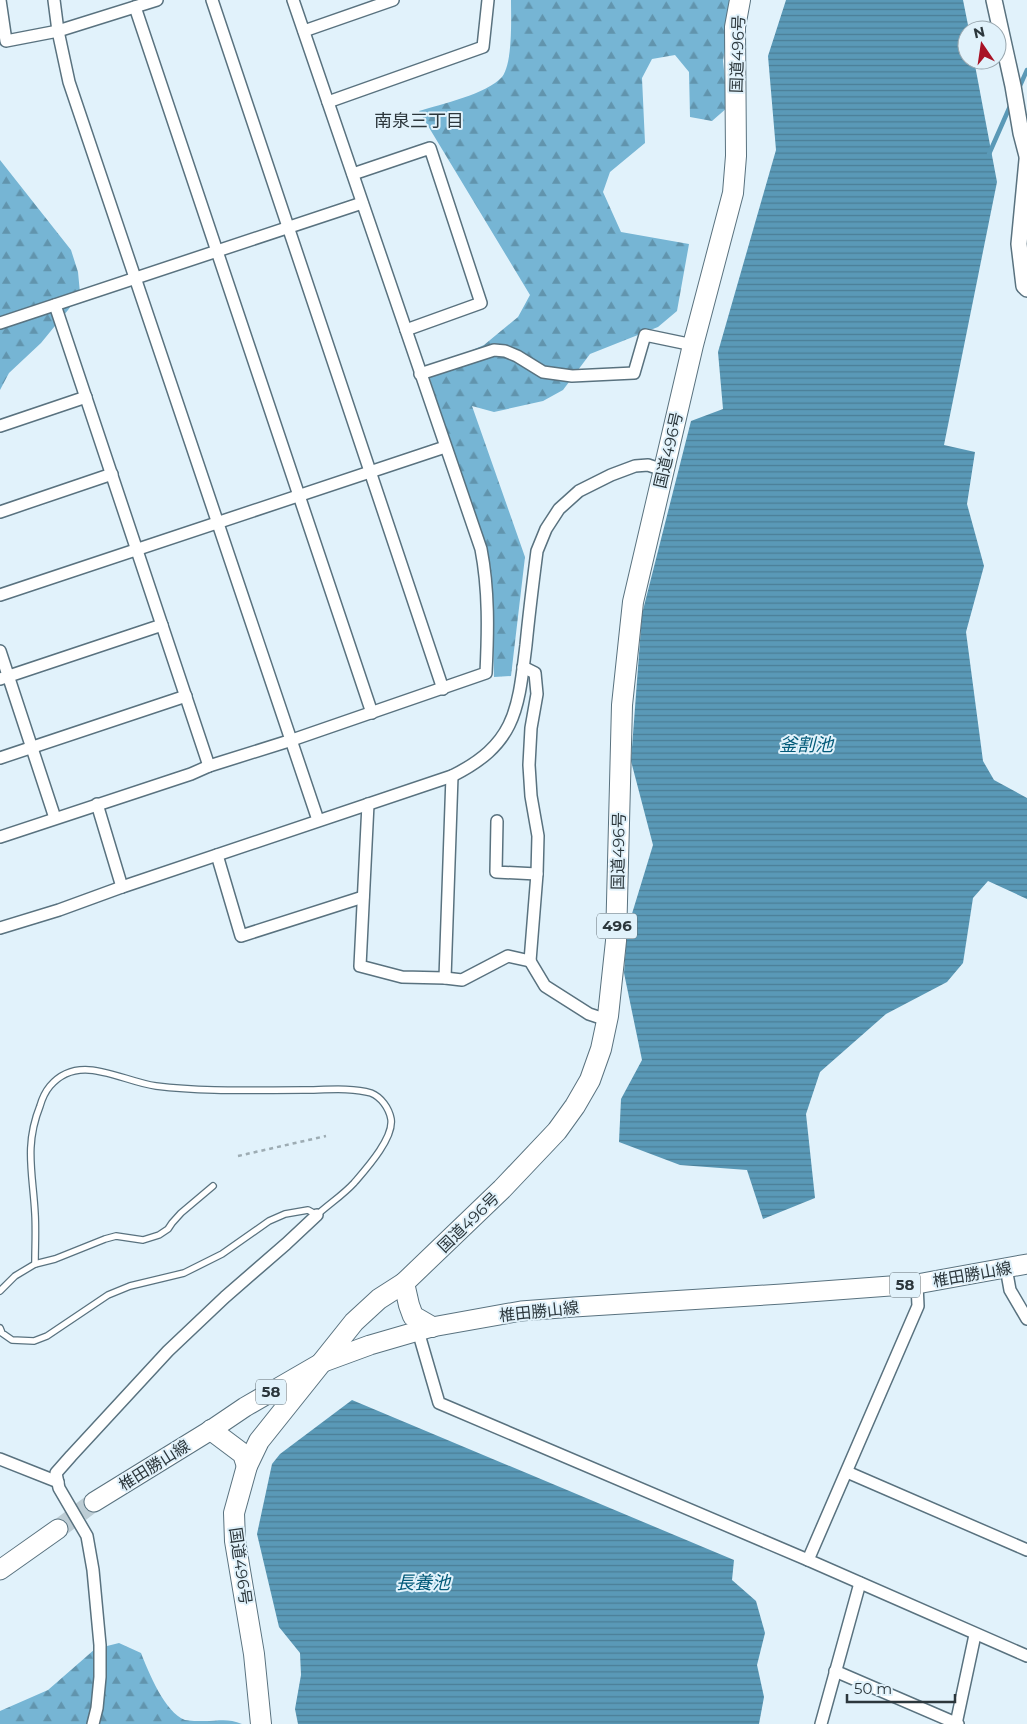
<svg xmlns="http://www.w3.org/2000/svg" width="1027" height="1724" font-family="Montserrat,'Noto Sans JP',sans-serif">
<defs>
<pattern id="forest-firs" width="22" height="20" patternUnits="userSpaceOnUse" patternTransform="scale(1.25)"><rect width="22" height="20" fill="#76b5d4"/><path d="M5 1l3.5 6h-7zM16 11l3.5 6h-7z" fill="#6194ad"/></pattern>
<pattern id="water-rules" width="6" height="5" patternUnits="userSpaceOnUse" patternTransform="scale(1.25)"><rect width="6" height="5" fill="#5a99b7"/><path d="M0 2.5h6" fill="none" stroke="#4b7e96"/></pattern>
</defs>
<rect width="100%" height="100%" fill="#e1f2fb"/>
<g fill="url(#forest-firs)">
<path d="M511,0H732L723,61L728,107L712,121L690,117L689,72L675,55L652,59L642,78L645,143L610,172L603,192L621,232L689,244L677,311L658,327L590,354L563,390L543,401L494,412L472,406L525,557L511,676L494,677L491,570L427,370L484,345L518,317L530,295L419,111C441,104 487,94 502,77C513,63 511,18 511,0Z"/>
<path d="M0,160L71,250L78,272L80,293L68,310L41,343L9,373L0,390Z"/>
<path d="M119,1643L141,1653C148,1671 165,1713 185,1720C190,1721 198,1721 204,1721C219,1721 228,1718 242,1724H0V1711L48,1690L95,1649Z"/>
</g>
<g fill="url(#water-rules)">
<path d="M786,0H963L969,30H967V60H974L997,182L944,445L975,452L967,504L984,566L966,632L983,761L994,780L1027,798V899L988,881L973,898L963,963L947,982L886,1014L820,1072L806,1114L815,1198L763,1219L747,1170L680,1165L619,1142L621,1099L642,1060L624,973L627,930L653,845L631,761L642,614L691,421L723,409L718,352L776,150L768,56Z"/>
<path d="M352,1400L734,1560L732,1580L756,1601L765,1633L757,1665L764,1697L759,1724H298L295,1709L301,1675L300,1653L279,1627L257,1534L272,1464L280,1454Z"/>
</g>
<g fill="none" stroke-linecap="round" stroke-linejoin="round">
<g stroke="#5a99b7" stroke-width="4.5">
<path d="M1019,88L1027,70"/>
<path d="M989,154L1011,104"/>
</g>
<path stroke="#bdcdd5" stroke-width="19" stroke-dasharray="19 9" stroke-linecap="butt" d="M58,1529L94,1502"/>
<g stroke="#59727f" stroke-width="8">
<g id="service">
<path d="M0,1291L15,1276L35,1264L55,1259L105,1239L116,1236L143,1240L159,1235L168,1229L172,1223L181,1213L213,1186"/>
<path d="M0,1328L2,1333L12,1340L34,1341L47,1336L108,1295L130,1286L184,1273L222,1254L269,1221L285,1214L308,1210L317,1215C329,1204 343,1195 354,1183C366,1169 394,1138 391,1119C389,1108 381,1097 371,1093C352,1087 323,1090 303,1090C254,1090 204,1092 156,1086C120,1081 79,1052 50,1086C45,1092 42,1099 40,1106C24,1146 33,1174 35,1214C36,1231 35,1247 35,1264"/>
</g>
</g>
<g stroke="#59727f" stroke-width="14">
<g id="minor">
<path d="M0,0L6,41L58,31L157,0"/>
<path d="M54,0L58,31L69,82L318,820"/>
<path d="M212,0L443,689"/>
<path d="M135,7L372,713"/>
<path d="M304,31L393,0"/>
<path d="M328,102L483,47L488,0"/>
<path d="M353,174L430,148L481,303L406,330"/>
<path d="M55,305L209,766"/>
<path d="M0,323L362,203"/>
<path d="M420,374L494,350L505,351L517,356L543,372L572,376L634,373L645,335L693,345"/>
<path d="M0,426L86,397"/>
<path d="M0,512L112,474"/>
<path d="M0,595L445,447"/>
<path d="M0,651L55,818"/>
<path d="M0,679L162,625"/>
<path d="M0,758L186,696"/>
<path d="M97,804L122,887"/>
<path d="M368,804L360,966L402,977L445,978L462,980L508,956L530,961L537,874L538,836L531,796L529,765L531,728L537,694L535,673L523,667"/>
<path d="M497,821L496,872L537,874"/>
<path d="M0,837L191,774L209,766L292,740L486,673C488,632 489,590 481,549L293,0"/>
<path d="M217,855L241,936L363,897"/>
<path d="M0,928L59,910L122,887L452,776C516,744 518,710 526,645C529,614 533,582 537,551L546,529L559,509L579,491L611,475L635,466L648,465L663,470"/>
<path d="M530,961L545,986L589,1014L607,1020"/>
<path d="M445,978L452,776"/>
<path d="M1006,1268L1010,1290L1027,1319"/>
<path d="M418,1331L439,1403L808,1560L1027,1656"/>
<path d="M0,1459L58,1482"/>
<path d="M847,1472L1027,1550"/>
<path d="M808,1560L918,1306L917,1284"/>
<path d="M835,1671L958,1724"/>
<path d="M93,1724L97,1708L100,1677V1645L93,1570L87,1536L59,1488L56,1473L71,1456L168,1351L225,1297L286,1244L317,1215"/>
<path d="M821,1724L860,1583"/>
<path d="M956,1724L975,1635"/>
</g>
</g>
<g stroke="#59727f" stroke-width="18">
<g id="tertiary">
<path d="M994,0L1013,86L1021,133L1027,156"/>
<path d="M1027,160L1019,244L1024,286L1027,289"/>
</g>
</g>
<g stroke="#59727f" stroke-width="21">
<g id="primary">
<path d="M94,1502L211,1430L245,1407L321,1363L370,1345L432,1327L521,1311L574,1307L782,1294L917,1284L1027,1264"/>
<path d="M0,1570L58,1529"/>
</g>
</g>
<g stroke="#59727f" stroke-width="22">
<g id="trunk">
<path d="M404,1283L409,1305L413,1316L432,1327"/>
<path d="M211,1430L243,1454L247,1466"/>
<path d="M261,1724L254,1654L235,1541L234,1513L247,1466L259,1441L354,1322L379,1299L404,1283L502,1189L557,1131L575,1106L590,1080L601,1049L608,1016L616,941L622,705L633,602L693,345L733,193L736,156L735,27L740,0"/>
</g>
</g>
<path stroke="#9dacb3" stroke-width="2.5" stroke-dasharray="4 4" stroke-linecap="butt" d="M238,1156L326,1136"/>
<use href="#service" stroke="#fff" stroke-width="5.5"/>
<use href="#minor" stroke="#fff" stroke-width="11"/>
<use href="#tertiary" stroke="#fff" stroke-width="15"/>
<use href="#primary" stroke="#fff" stroke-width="19"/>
<use href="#trunk" stroke="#fff" stroke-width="20"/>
</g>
<g text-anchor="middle" stroke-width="4" stroke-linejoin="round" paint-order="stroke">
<g fill="#e1f2fb" stroke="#626f75" stroke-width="1">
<rect x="597" y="913.5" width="40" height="25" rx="4"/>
<rect x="890" y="1272.5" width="30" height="25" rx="4"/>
<rect x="256" y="1379.5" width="30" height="25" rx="4"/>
</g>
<g font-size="15" font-weight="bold" fill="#2c373c">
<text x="617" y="931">496</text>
<text x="905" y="1290">58</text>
<text x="271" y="1397">58</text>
</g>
<g font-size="16" fill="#2c373c" stroke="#e1f2fb">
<text transform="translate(737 54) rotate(-88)" y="6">国道496号</text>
<text transform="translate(668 450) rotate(-77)" y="6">国道496号</text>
<text transform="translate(618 851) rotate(-89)" y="6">国道496号</text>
<text transform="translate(468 1222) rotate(-44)" y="6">国道496号</text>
<text transform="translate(972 1274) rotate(-10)" y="6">椎田勝山線</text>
<text transform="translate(539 1311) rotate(-6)" y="6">椎田勝山線</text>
<text transform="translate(154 1465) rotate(-32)" y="6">椎田勝山線</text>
<text transform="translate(241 1566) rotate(82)" y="6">国道496号</text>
</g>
<g font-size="18" fill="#2c373c" stroke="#e1f2fb">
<text x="419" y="127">南泉三丁目</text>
</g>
<g font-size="18" font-style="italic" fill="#025a79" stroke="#e1f2fb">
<text x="806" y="751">釜割池</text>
<text x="423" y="1589">長養池</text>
</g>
</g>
<g transform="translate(982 45) rotate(347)"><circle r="24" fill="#e1f2fb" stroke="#99a7af"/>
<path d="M0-4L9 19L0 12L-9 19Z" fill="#a81225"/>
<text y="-8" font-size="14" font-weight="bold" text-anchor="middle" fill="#2c373c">N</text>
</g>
<path d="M847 1694v8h108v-8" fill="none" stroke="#2c373c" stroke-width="2.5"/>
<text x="854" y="1694" font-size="15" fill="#2c373c" stroke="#e1f2fb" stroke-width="4" paint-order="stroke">50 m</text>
</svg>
